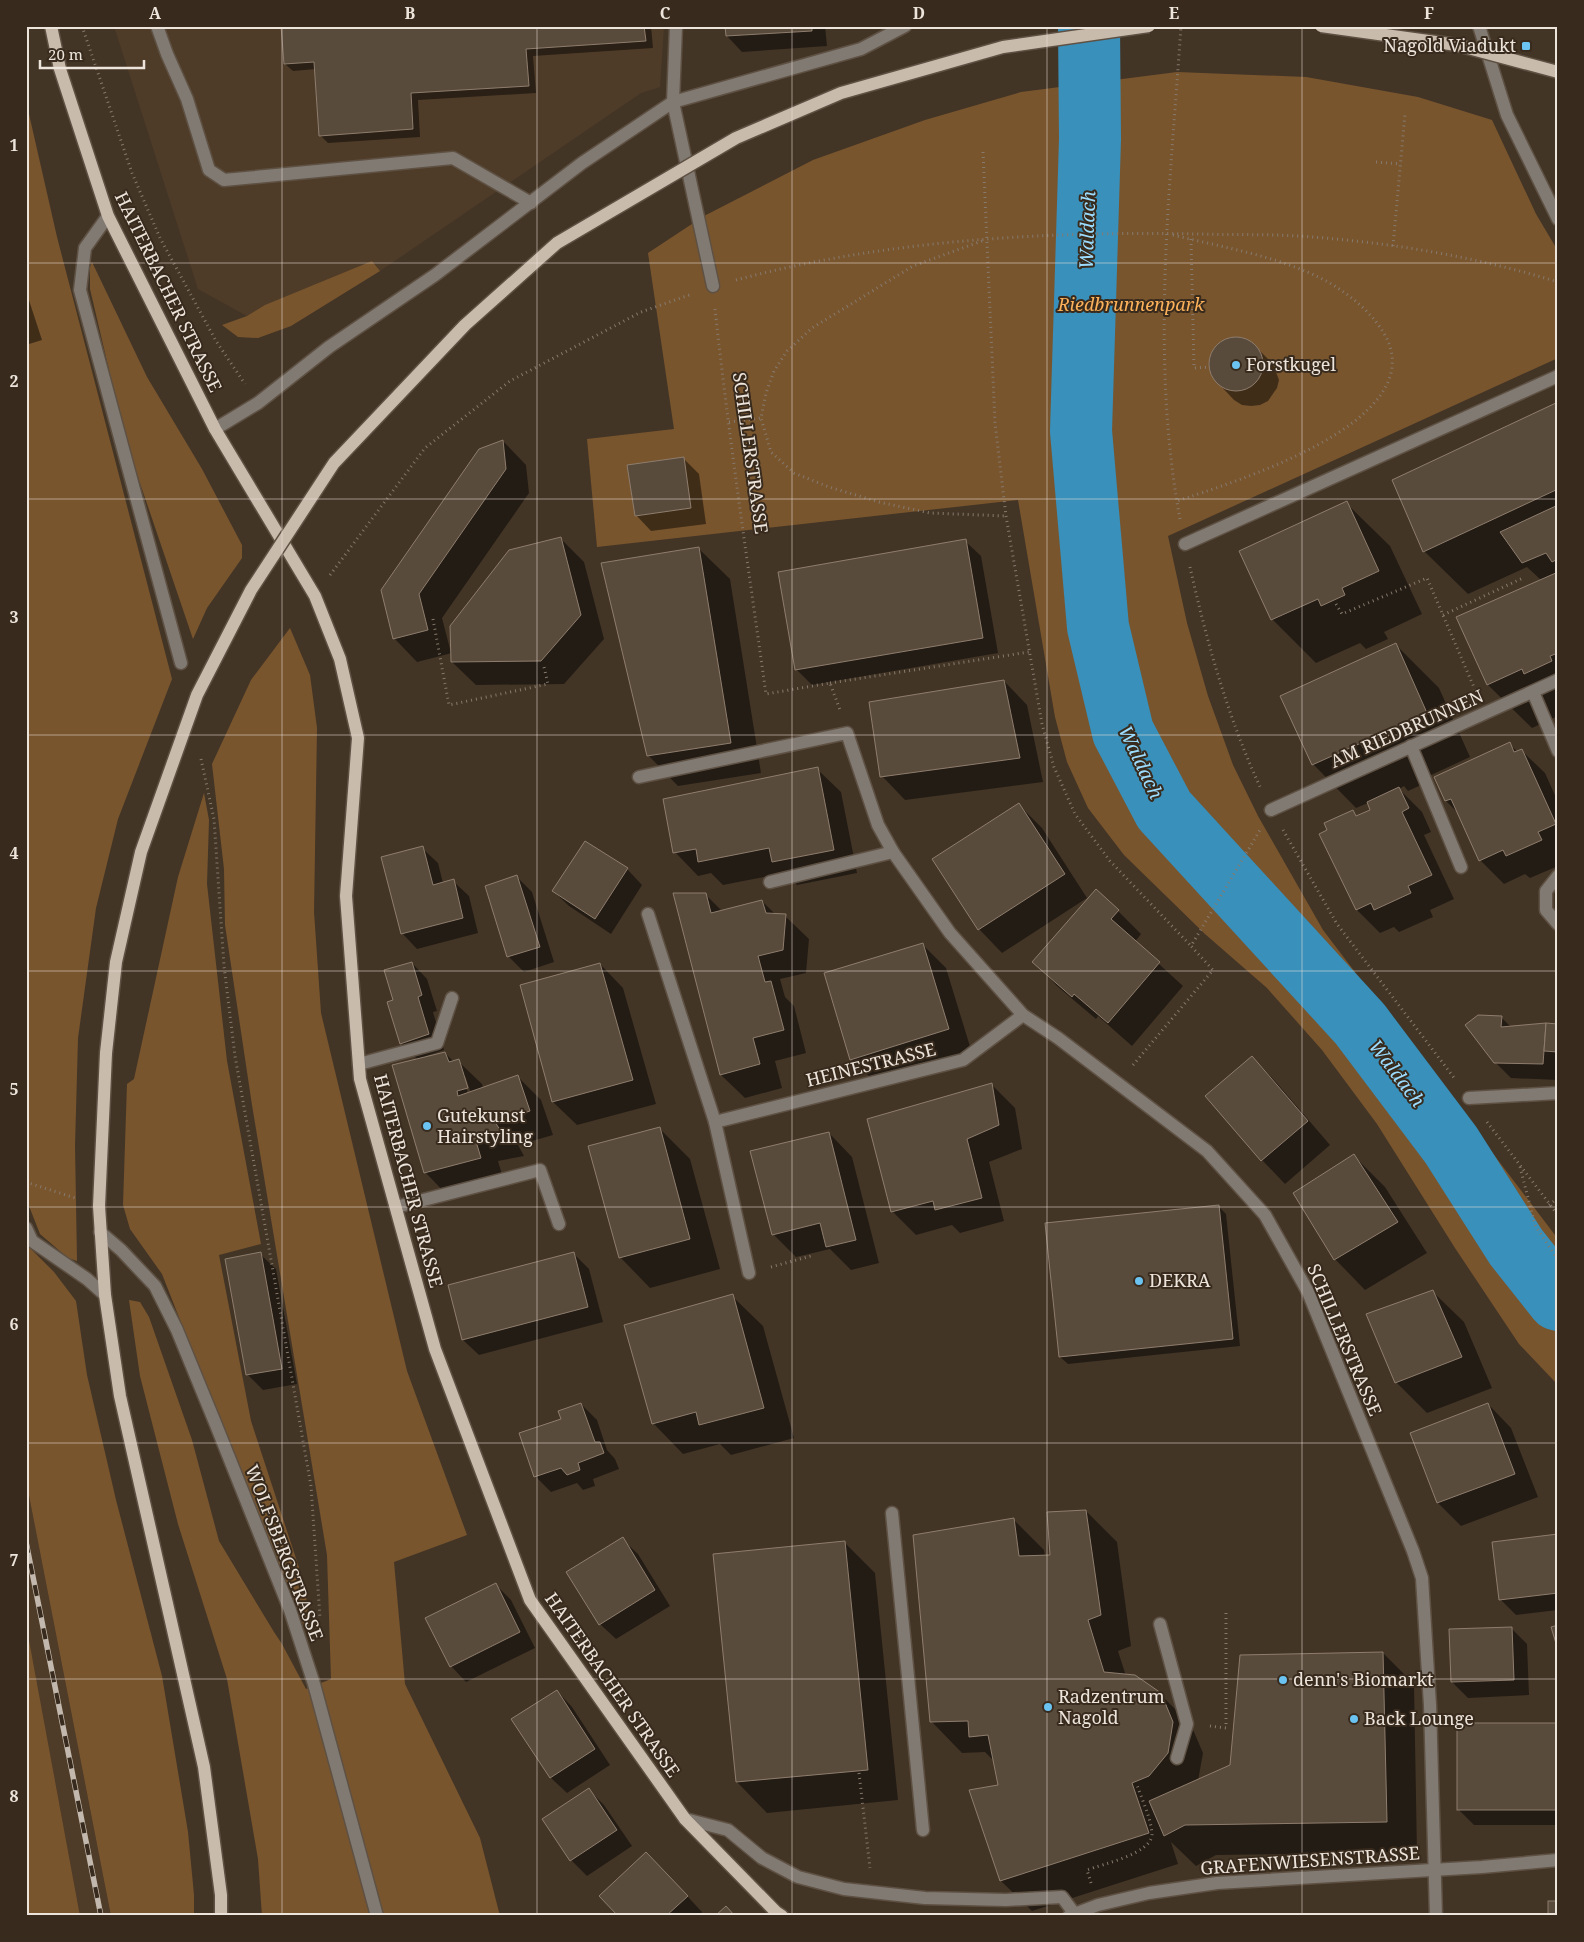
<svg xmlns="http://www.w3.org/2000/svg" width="1584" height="1942" font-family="'Noto Serif',serif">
<rect width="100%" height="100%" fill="#433526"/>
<g fill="#4f3c28">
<path d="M114,26H664L660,87L641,93L380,271L372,261L247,316L198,289Z"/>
<path d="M26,1480L111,1916H80L26,1624Z"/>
</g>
<g fill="#79552e">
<path d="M1177,72L1306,77L1418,97L1492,120L1536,214L1558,251V358L1168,536L1187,623L1208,696L1233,765L1258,816L1323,930L1558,1239V1385L1519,1344L1455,1248L1377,1124L1322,1050L1267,988L1205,934L1124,855L1088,808L1067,762L1055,717L1018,500L597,547L587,439L674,429L648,253L704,216L813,160L925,120L1021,92Z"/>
<path d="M26,101L57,237L172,679L118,819L96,908L78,1038L75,1146L77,1261L68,1258L40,1234L29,1206L26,1191Z"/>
<path d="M372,261L380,271L291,326L258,338L238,337L222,325L247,316L265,305Z"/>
<path d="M92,262L147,377L202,469L242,545V558L207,608L193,639L126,442L90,289V267Z"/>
<path d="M290,628L310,675L317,728L314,912L321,1013L407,1371L467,1535L394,1562L405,1684L480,1838L500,1916H262L258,1859L227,1679L178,1524L140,1376L129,1300L140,1302L149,1317L192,1440L219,1541L274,1632L282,1644L306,1689L331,1679L327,1555L252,1105L225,925L224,869L212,764L251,680Z"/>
<path d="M204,793L209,820L207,884L227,1061L261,1244L219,1255L251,1421L304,1583L312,1640L307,1633L272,1554L162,1274L130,1229L123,1205L127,1084L134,1079L178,877Z"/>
<path d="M26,1244L54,1272L76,1301L87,1375L116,1500L162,1676L188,1832L194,1895V1916H111L26,1480Z"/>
<path d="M26,1624L80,1916H26Z"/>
</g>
<g fill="#0007" fill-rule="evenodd">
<path d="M283,26H651L653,48L533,56L536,93L418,100L420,137L328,143L320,135L316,69L293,71L285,64Z"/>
<path d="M726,26H825L827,46L742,52L727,36Z"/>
<path d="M26,291L42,340L26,345Z"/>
<path d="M1243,338L1257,348L1273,364L1279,380L1277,388L1268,401L1260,405L1251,406L1242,405L1234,400L1218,383L1212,376L1210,367V358L1214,350L1220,343L1227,339Z"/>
<path d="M1558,403V716L1532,728L1488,685L1457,618L1541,580L1527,567L1468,594L1424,551Z"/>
<path d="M503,441L526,465L529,493L442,618L451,653L561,539L584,562L604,639L564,684L476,685L452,662V653L417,662L394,638Z"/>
<path d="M684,459L699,474L706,524L651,531L636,515Z"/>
<path d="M1346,503L1390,546L1422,614L1384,632L1388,639L1366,649L1360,643L1316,663L1272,619L1241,552Z"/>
<path d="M965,541L981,556L998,653L812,685L797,670L780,573Z"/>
<path d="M699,549L730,579L761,773L678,786L648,755Z"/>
<path d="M1396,645L1439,688L1470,757L1429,776L1432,780L1408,791L1404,786L1399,789L1422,812L1431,832L1424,835L1454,899L1430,910L1433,917L1399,932L1394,927L1380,933L1357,910L1321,835L1352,811L1358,817L1372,811L1368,803L1356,808L1313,764Z"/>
<path d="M1004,681L1027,705L1043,782L905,800L882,776Z"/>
<path d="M1509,744L1518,752L1521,750L1545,773L1558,802V866L1530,878L1525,874L1504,884L1480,860L1459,814L1446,801Z"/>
<path d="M817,769L841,792L857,873L797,885L784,873L723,885L711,873L698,876L675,852Z"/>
<path d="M1019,805L1042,828L1087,898L1002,953L979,929Z"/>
<path d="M422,848L438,863L443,883L453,881L469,896L478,933L417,949L402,933Z"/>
<path d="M627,869L642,885L611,934L569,906L553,891Z"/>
<path d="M517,877L532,892L554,962L524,972L508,956Z"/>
<path d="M705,894L722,911L762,901L776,915L785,916L809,939L806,973L780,979L785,997L794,1006L806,1053L775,1061L782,1088L745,1098L721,1075Z"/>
<path d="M1118,911L1141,934L1135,942L1183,986L1132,1046L1098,1016L1096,1019L1057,986L1034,962Z"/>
<path d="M922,944L946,968L972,1053L875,1082L851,1059Z"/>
<path d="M412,963L427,979L437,1011L433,1012L444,1050L426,1056L427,1058L445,1053L454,1062L458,1061L482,1084L483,1088L518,1077L541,1100L553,1135L518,1145L524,1156L498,1161L504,1181L448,1196L425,1172L418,1060L401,1043L394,1001ZM463,1076H465L471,1093L468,1094Z"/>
<path d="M600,964L623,988L656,1104L577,1125L553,1102L521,986Z"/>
<path d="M1501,1017L1511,1027L1558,1025V1080L1511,1078L1495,1062Z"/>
<path d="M1252,1057L1275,1081L1330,1145L1285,1184L1262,1160L1206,1096Z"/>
<path d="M992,1085L1015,1108L1022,1149L989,1162L1004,1221L960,1233L952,1225L916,1235L893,1212L868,1120Z"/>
<path d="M659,1128L690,1159L720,1269L650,1288L620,1257Z"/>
<path d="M829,1133L852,1157L879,1263L851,1270L830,1249L796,1257L773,1234Z"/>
<path d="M1354,1156L1385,1187L1427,1253L1365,1290L1335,1259Z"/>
<path d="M1219,1207L1226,1214L1240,1346L1068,1364L1060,1357Z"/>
<path d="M573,1253L589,1269L603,1322L479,1355L463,1340Z"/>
<path d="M260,1254L276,1269L297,1384L263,1390L247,1374Z"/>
<path d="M1433,1292L1464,1322L1492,1388L1427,1413L1396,1382Z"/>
<path d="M732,1296L763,1326L794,1438L731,1455L720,1444L683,1454L653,1423Z"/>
<path d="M581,1404L597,1420L607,1450L615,1459L619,1469L593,1479L595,1486L583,1490L577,1483L551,1492L535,1476L562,1420Z"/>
<path d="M1488,1404L1511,1428L1538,1497L1461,1526L1438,1503Z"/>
<path d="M1086,1511L1117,1542L1131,1646L1118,1651L1126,1676L1160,1694L1191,1725L1203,1753L1198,1781L1231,1766L1383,1653L1414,1684L1417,1852L1216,1855L1196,1866L1171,1842L1178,1864L1032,1911L1001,1881L999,1786L994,1761L985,1752L962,1753L932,1722L1013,1519L1044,1550L1045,1556H1052Z"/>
<path d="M1558,1535V1610L1516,1615L1500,1599Z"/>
<path d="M622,1539L638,1554L670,1606L616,1639L600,1624Z"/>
<path d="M844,1542L875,1573L898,1800L767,1813L737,1782Z"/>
<path d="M495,1584L511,1600L535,1648L466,1682L451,1666Z"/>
<path d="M1511,1628L1527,1644L1529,1695L1468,1698L1452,1682Z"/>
<path d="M557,1691L572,1707L610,1765L567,1793L551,1778L513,1720Z"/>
<path d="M1558,1724V1825H1474L1458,1809Z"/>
<path d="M589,1790L604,1805L632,1846L587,1876L571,1860L544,1819Z"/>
<path d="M662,1869L702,1912L699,1916H620Z"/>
</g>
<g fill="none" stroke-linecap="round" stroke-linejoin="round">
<path stroke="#3890bb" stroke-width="62" d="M1089,26L1090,139L1081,431L1098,627L1123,732L1164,810L1360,1024L1451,1145L1516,1247L1558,1300"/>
</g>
<g fill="#594b3c" stroke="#8e7d6d">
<path d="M281,26H644L646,41L526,49L529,86L411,93L413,129L319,136L314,62L284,64Z"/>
<path d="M725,26H812V31L726,36Z"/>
<circle cx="1236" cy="364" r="27"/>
<path d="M1558,402V489L1423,552L1392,480Z"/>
<path d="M503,440L506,469L419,594L428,630L393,639L381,590L479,449Z"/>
<path d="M684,457L691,508L635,516L627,465Z"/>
<path d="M1347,501L1379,571L1342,588L1345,595L1321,606L1318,599L1271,620L1239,551Z"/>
<path d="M1558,505V559L1552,562L1546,553L1522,563L1500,532Z"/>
<path d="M561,537L581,615L541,661L451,662L450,626L509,550Z"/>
<path d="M966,539L983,638L795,670L778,572Z"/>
<path d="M699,547L731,743L647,756L601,563Z"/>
<path d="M1558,572V653L1550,656L1552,661L1524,674L1522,669L1487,685L1456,617Z"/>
<path d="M1396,643L1427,713L1387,732L1389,736L1363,748L1361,743L1312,765L1280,696Z"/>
<path d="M1004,680L1020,758L880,777L869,702Z"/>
<path d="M1510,742L1514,752L1522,749L1556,824L1538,832L1542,840L1506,856L1503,850L1479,861L1451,799L1445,801L1434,777Z"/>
<path d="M818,767L834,850L772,862L769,848L698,862L696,849L673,853L663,799Z"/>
<path d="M1399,787L1409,808L1402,812L1432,875L1408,886L1411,893L1374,910L1371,903L1356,910L1319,834L1327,830L1324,823L1353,810L1356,816L1370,810L1367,802Z"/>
<path d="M1019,803L1065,874L978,930L932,859Z"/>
<path d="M585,841L628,868L595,919L552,891Z"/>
<path d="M423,846L433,885L454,879L463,918L401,934L381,857Z"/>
<path d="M517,875L540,947L507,957L485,886Z"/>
<path d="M1096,889L1119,910L1111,919L1160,962L1108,1023L1074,994L1072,997L1032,962Z"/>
<path d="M673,893H706L711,913L762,900L766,913L786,914L783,950L758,956L765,982L771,981L784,1030L753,1038L760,1064L720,1075Z"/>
<path d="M923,943L949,1029L850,1060L824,973Z"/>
<path d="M412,962L422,995L418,997L429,1034L400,1044L387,1002L393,1000L384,970Z"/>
<path d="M600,963L633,1080L552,1102L520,985Z"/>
<path d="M1478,1015L1502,1016L1501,1027L1546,1023L1543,1064L1494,1063L1465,1025Z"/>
<path d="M1546,1023L1558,1024V1052L1544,1051Z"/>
<path d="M445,1052L449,1062L459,1059L468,1088L457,1091L458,1096L518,1075L530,1111L495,1122L502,1133L475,1138L481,1158L424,1173L392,1065Z"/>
<path d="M1252,1056L1308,1121L1261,1161L1205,1096Z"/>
<path d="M992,1083L999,1125L967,1139L982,1198L935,1210L933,1201L891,1212L867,1119Z"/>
<path d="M660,1127L690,1239L619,1258L588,1146Z"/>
<path d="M829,1132L856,1240L826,1247L820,1223L772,1235L750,1151Z"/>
<path d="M1354,1154L1398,1222L1334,1260L1293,1193Z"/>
<path d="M1219,1205L1233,1339L1059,1357L1045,1223Z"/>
<path d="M261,1252L282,1369L246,1375L225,1259Z"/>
<path d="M574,1252L588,1307L462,1340L448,1285Z"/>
<path d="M1433,1290L1462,1357L1395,1383L1366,1314Z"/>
<path d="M733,1294L764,1408L699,1425L696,1412L652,1424L624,1325Z"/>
<path d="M581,1403L595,1442H600L604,1453L578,1463L580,1470L567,1475L561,1468L534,1477L519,1433L561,1419L558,1411Z"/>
<path d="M1488,1403L1515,1474L1437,1503L1410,1433Z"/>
<path d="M1086,1510L1101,1615L1088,1620L1104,1672L1135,1675L1161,1693L1173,1722L1168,1753L1149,1776L1132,1783L1149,1833L1000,1881L969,1790L998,1785L988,1735L969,1737L968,1721L930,1722L913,1535L1014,1518L1019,1556L1050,1555L1047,1512Z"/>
<path d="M1558,1534V1593L1499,1600L1492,1542Z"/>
<path d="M623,1537L655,1590L599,1625L566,1572Z"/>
<path d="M845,1541L868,1770L736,1782L713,1554Z"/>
<path d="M496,1583L520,1632L450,1667L425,1618Z"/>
<path d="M1558,1625V1650L1551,1627Z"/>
<path d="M1512,1627L1514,1680L1451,1682L1449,1629Z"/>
<path d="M1383,1652L1387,1822L1185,1825L1164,1836L1149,1801L1230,1765L1240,1655Z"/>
<path d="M557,1690L595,1749L550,1778L511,1719Z"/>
<rect x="1457" y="1723" width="101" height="87"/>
<path d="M589,1788L617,1830L570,1861L542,1819Z"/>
<path d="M646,1852L688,1896L666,1916H618L599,1896Z"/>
<rect x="1548" y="1901" width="10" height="15"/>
<path d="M726,1906L735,1916H715Z"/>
</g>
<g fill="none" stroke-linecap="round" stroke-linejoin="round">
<g stroke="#5e5143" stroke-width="15">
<g id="minor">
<path d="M157,26L167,54L187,99L209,170L224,180L453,158L531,203"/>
<path d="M676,26L673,102L713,286"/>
<path d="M1479,26L1507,115L1558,219"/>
<path d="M108,216L85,248L80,290L181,663"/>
<path d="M215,429L258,403L329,347L435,275L582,163L673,102L861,49L905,26"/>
<path d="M1185,544L1558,376"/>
<path d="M1533,692L1558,751"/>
<path d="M1411,746L1461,867"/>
<path d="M639,777L847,733L878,825L893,852L950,933L1023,1015L1058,1038L1207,1151L1265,1215L1308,1292L1413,1551L1422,1578L1430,1705L1436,1916"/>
<path d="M1271,810L1558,680"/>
<path d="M1558,876L1546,891V910L1558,924"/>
<path d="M770,882L893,852"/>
<path d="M648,914L715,1122L963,1060L1023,1015"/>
<path d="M359,1064L437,1043L452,998"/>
<path d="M1469,1098L1558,1093"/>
<path d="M715,1122L749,1273"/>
<path d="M396,1207L540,1170L559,1224"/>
<path d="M26,1228L32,1241L87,1279L105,1295"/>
<path d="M100,1232L121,1250L155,1286L177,1330L216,1425L290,1610L314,1684L377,1916"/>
<path d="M892,1513L923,1830"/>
<path d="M1160,1624L1187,1724L1177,1758"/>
<path d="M685,1819L728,1830L762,1858L798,1877L844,1889L925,1898L1006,1900L1062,1897L1074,1913"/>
<path d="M1069,1916L1098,1905L1149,1893L1217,1883L1482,1867L1558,1860"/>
</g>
</g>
<g stroke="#5e5143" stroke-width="15">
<g id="major">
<path d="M51,26L60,69L108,216L215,429L315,596L340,659L358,738L346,896L360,1079L435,1349L530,1600L685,1819L776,1912L782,1916"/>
<path d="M106,1053L99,1206L105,1295L120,1396L204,1767L221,1895V1916"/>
</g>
</g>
<g stroke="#867a6d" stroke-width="3" stroke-dasharray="1 4" stroke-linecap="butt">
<path d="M82,26L132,173L160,238L216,341L245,384"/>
<path d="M983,152L995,423L1006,516L1042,724L1054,767L1075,814L1110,861L1191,946"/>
<path d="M1376,162L1401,164"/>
<path d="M1173,235C1225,248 1280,256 1328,282C1352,296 1375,315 1387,339C1427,424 1231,483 1177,501"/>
<path d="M1191,239L1194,368L1208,367"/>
<path d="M982,241L913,266L812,328L787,351L774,371L766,393L761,418L771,452L794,473L829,487L879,502L930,513L1006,516"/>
<path d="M1393,246L1405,114"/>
<path d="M736,280C886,240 1044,231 1199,234C1233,235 1266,234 1299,236C1387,242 1474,256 1558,282"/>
<path d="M715,309C729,438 748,566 766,694L830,683L840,710"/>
<path d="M729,422L761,418"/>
<path d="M1180,519C1150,357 1170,190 1181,26"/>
<path d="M1190,567C1207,643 1228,718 1261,789"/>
<path d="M330,575L425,448L510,381L641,312L692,294"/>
<path d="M1336,604L1342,614L1427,578L1476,692"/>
<path d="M1443,615L1523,578"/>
<path d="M433,619L449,705L548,684L544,667"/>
<path d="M830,683L1029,652"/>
<path d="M201,759L214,819L224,966L235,1056L311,1486L320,1618"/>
<path d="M1283,830L1337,924L1455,1079"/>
<path d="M1133,1065L1213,970L1191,946L1260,830"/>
<path d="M1487,1122L1558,1215"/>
<path d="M1520,1167L1535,1225L1558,1260"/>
<path d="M26,1182L75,1198"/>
<path d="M1549,1205L1558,1198"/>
<path d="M771,1267L811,1256"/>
<path d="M1210,1726L1226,1728V1611"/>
<path d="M859,1773L870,1868"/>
<path d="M1091,1883L1087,1870C1102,1864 1152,1854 1152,1834C1151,1818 1142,1800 1137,1785"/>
</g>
<use href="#minor" stroke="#817a72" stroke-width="12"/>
<use href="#major" stroke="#c9bbac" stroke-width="12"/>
<g stroke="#c2b8ad" stroke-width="5.5">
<path id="rail" d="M26,1542L101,1916"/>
</g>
<use href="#rail" stroke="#382b1d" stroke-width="4" stroke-dasharray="11" stroke-linecap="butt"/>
<g stroke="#5e5143" stroke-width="15" stroke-linecap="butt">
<g id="major-bridge">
<path d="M1321,26L1457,45L1558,72"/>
<path d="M106,1053L116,962L141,852L197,695L251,590L334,463L465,325L557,243L736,138L841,93L1003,47L1149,26"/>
</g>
</g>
<use href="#major-bridge" stroke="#c9bbac" stroke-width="12"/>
</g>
<path fill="none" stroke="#ede4db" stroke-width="1" stroke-opacity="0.55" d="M282,26V1916M537,26V1916M792,26V1916M1047,26V1916M1302,26V1916M26,263H1558M26,499H1558M26,735H1558M26,971H1558M26,1207H1558M26,1443H1558M26,1679H1558"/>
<g fill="#6ac3f1" stroke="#382b1d" stroke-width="2">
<rect x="1521" y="41" width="10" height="10" rx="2.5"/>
<circle cx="1236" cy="365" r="5"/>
<circle cx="427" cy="1126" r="5"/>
<circle cx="1139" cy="1281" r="5"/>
<circle cx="1283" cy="1680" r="5"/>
<circle cx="1048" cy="1707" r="5"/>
<circle cx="1354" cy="1719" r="5"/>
</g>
<g text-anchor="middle" stroke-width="4" stroke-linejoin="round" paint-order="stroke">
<g font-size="18" fill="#ede4db" stroke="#382b1d" text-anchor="start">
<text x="1516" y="52" text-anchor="end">Nagold Viadukt</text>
<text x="1246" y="371">Forstkugel</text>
<text x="437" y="1122">Gutekunst<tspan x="437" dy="21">Hairstyling</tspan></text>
<text x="1149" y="1287">DEKRA</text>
<text x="1293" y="1686">denn's Biomarkt</text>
<text x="1058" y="1703">Radzentrum<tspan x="1058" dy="21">Nagold</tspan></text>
<text x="1364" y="1725">Back Lounge</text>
</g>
<g font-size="18" fill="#ede4db" stroke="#382b1d">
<text transform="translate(168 292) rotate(64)" y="6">HAITERBACHER STRASSE</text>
<text transform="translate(750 453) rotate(82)" y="6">SCHILLERSTRASSE</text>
<text transform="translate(1407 729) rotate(-24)" y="6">AM RIEDBRUNNEN</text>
<text transform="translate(871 1065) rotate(-14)" y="6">HEINESTRASSE</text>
<text transform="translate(408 1181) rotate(75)" y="6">HAITERBACHER STRASSE</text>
<text transform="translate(1344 1340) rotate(67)" y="6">SCHILLERSTRASSE</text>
<text transform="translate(284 1553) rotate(69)" y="6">WOLFSBERGSTRASSE</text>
<text transform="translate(612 1685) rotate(55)" y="6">HAITERBACHER STRASSE</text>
<text transform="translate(1310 1861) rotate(-4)" y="6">GRAFENWIESENSTRASSE</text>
</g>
<g font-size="18" font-style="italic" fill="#fcb15b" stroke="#382b1d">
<text x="1131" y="311">Riedbrunnenpark</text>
</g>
<g font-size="19" font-style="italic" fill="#9cdcff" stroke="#382b1d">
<text transform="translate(1087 230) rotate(-88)" y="7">Waldach</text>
<text transform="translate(1141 762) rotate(65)" y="7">Waldach</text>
<text transform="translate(1397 1073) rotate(53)" y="7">Waldach</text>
</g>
</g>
<rect width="1584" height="1942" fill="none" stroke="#382b1d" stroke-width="55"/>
<path d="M40 60v8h104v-8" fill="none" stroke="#ede4db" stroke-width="2.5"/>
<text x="48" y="60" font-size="15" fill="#ede4db" stroke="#382b1d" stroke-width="4" paint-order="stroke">20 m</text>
<rect x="28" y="28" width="1528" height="1886" fill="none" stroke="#ede4db" stroke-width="2"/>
<g font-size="16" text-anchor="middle" font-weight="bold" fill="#ede4db">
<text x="155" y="19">A</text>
<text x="410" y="19">B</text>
<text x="665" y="19">C</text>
<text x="919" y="19">D</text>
<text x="1174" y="19">E</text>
<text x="1429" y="19">F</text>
<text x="14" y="151">1</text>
<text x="14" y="387">2</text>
<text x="14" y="623">3</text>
<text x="14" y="859">4</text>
<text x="14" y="1095">5</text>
<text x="14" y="1330">6</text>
<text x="14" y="1566">7</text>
<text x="14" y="1802">8</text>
</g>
</svg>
